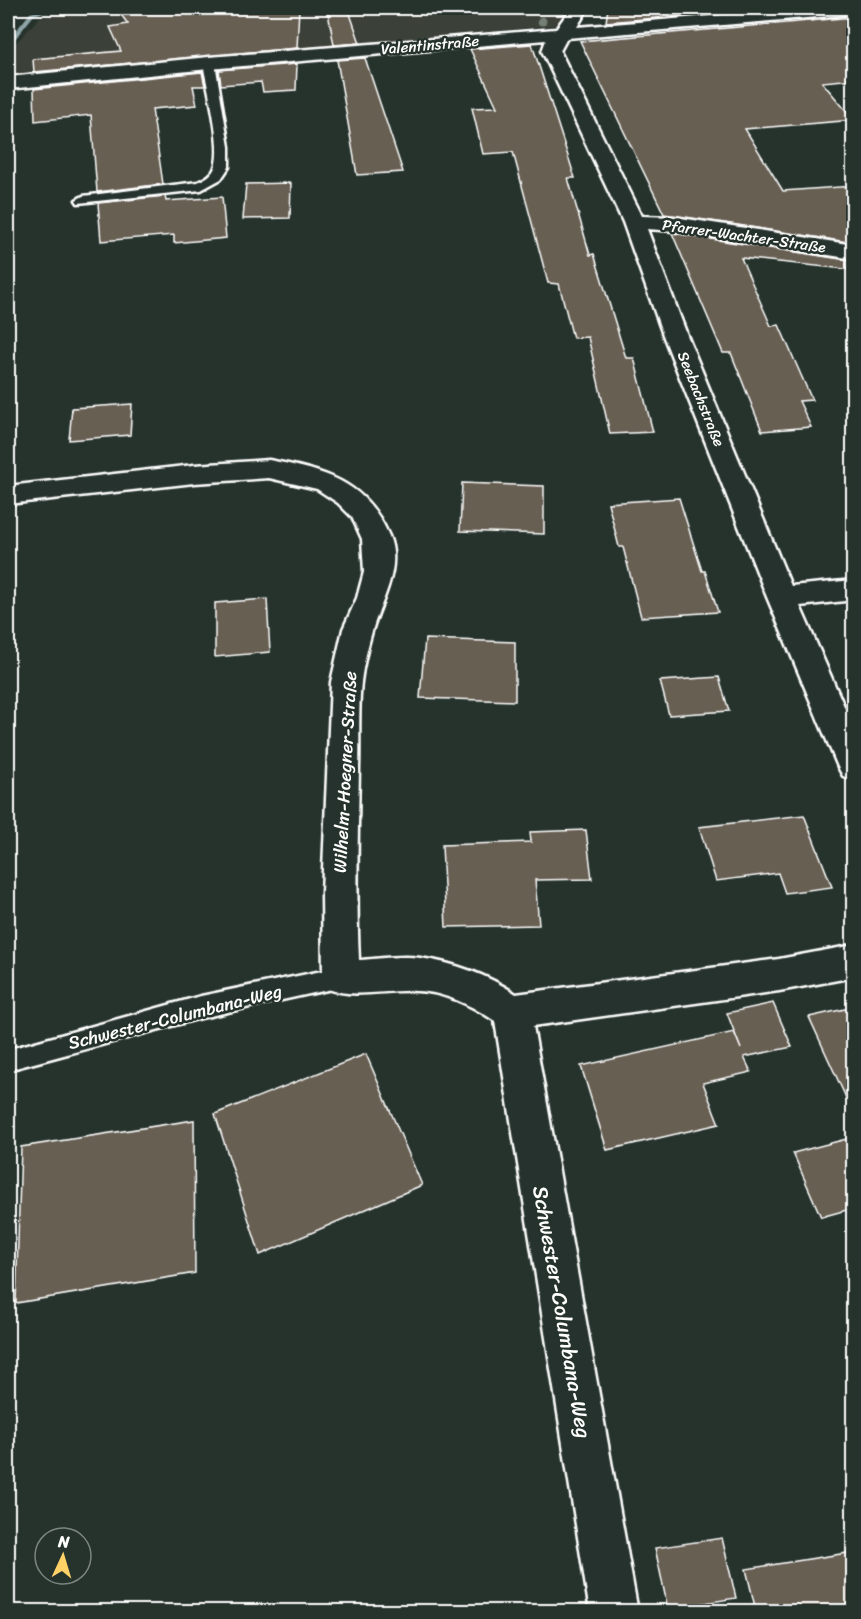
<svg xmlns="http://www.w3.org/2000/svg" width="861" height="1619" font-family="Sriracha,sans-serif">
<rect width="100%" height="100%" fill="#26332d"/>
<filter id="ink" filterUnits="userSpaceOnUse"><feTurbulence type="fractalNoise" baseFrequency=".0167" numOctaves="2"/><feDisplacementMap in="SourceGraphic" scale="12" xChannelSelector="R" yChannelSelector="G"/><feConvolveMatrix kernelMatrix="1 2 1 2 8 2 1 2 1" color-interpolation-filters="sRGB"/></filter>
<g filter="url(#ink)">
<path fill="#3a4038" d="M78,8H566L558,25L8,78V45L17,42L40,17Z"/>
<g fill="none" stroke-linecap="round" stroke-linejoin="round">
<path fill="#8fa4a7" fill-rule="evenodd" d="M49,8H57L34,15L15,39L8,42V38L11,37L30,13Z"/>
</g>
<g fill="#685f52" stroke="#fff" stroke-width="1.5">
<path d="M116,8H299L297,48L34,72L33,59L121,51L110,27L128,24Z"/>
<path d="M327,8H348L360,43L334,45Z"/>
<path d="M608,8H754L756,10L606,22Z"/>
<path d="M854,17V79L822,82L854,120L745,129L783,191L854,186V243L664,214L580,41Z"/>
<path d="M532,44L575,178H568L590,255L594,254L626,358H634L653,432L610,434L588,337L573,338L559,284L548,283L513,152L483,154L472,108L497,107L470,49Z"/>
<path d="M365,58L403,172L357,175L337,60Z"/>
<path d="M297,64L296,90L263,92L261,82L221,85L219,70Z"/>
<path d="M202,72L205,86H193L197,105L152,109L163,184L97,192L91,115L35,121L34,89Z"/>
<path d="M291,183L290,218L243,219L246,184Z"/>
<path d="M165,196L166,201L222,197L226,238L174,243V235L101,241L98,203Z"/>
<path d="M672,233L854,261V270L741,258L771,326L779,325L812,400L799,401L811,427L762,431L731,353H723Z"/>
<path d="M132,404L130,435L69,440L72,408Z"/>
<path d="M462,483L544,486V534L460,531Z"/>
<path d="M679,498L702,571H705L718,612L641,617L623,547H619L608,503Z"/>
<path d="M267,599L270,652L215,657V603Z"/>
<path d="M425,639L515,642V701L420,698Z"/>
<path d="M719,677L729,711L669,715L660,681Z"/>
<path d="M804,815L832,887L785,893L778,873L716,881L699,827Z"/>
<path d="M586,830L592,879L535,880L539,925L446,927L442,845L531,842L530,832Z"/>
<path d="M773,1003L792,1047L744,1057L751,1072L703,1083L719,1124L607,1150L581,1066L734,1032L741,1049L727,1013Z"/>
<path d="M854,1007V1115L809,1017Z"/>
<path d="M366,1054L422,1185L260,1255L215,1114Z"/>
<path d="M194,1120L195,1273L16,1303L21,1147Z"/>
<path d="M854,1137V1208L821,1217L793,1153Z"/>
<path d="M722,1538L736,1598L668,1609L655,1548Z"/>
<path d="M854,1552V1611H756L746,1569Z"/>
</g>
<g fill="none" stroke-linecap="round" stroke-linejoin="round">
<g stroke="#fff" stroke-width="5">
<g id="service">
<path d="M209,59L215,63L229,147V167L221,179L201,190L78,203L76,200L83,196L198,182C204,179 213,175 215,167C223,146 207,87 203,63Z"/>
<path d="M341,967L349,970L353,977L349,984L341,987L201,1018L8,1070V1050L10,1049L201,996Z"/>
</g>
</g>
<g stroke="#fff" stroke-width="5">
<g id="minor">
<path d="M571,8H588L577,27L809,8H854V14L567,38L560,51L642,216L674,217L854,245V259L674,231L647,229L687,335L791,586L854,580V600L800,606L854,729V780L843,776L838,767L767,597L663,335L623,222L542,51L546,40L209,69L8,89V77L209,57L556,29Z"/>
<path d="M269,460C324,471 365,480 389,536C402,567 382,599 373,628C368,645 363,665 361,682C358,710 360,740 359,768C358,832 356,896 359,960C378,959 401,955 420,958C454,963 488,975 516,994L779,959L854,945V977L779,991L533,1026L638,1612H590L495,1021C473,1006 445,992 417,991C388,989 356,999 328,989L323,977L322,893L331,682L343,629L357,598L364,572L362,539L352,517L338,503L317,489L269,478L194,483L8,504V486L194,465Z"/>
</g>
</g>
<path stroke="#fff" stroke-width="2" stroke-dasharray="4 3" stroke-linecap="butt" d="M8,9L11,8"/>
<use href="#service" fill="#26332d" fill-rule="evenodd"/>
<use href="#minor" fill="#26332d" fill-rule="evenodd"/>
</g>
<circle fill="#747f75" cx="542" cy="21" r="4.5"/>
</g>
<g text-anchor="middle" stroke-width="5" stroke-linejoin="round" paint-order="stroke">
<g font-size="15" fill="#fff" stroke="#26332d">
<text transform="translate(430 45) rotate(-5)" y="5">Valentinstraße</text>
<text transform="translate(744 236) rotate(8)" y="5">Pfarrer-Wachter-Straße</text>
<text transform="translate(701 399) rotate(68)" y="5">Seebachstraße</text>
</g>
<g font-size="18" fill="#fff" stroke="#26332d">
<text transform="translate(345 772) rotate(-87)" y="6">Wilhelm-Hoegner-Straße</text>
<text transform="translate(175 1017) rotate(-14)" y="6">Schwester-Columbana-Weg</text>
</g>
<g font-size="21" fill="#fff" stroke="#26332d">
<text transform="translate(562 1312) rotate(80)" y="7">Schwester-Columbana-Weg</text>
</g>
</g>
<rect width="861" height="1619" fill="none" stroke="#26332d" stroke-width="30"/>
<rect x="15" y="15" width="831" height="1589" fill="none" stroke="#fff" stroke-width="2" filter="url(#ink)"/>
<g transform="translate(63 1556) rotate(4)"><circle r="28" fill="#26332d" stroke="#7d8581" stroke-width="1.5"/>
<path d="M0-4.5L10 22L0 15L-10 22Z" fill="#ffd166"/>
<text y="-9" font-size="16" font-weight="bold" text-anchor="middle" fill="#ffffff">N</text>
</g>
</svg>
